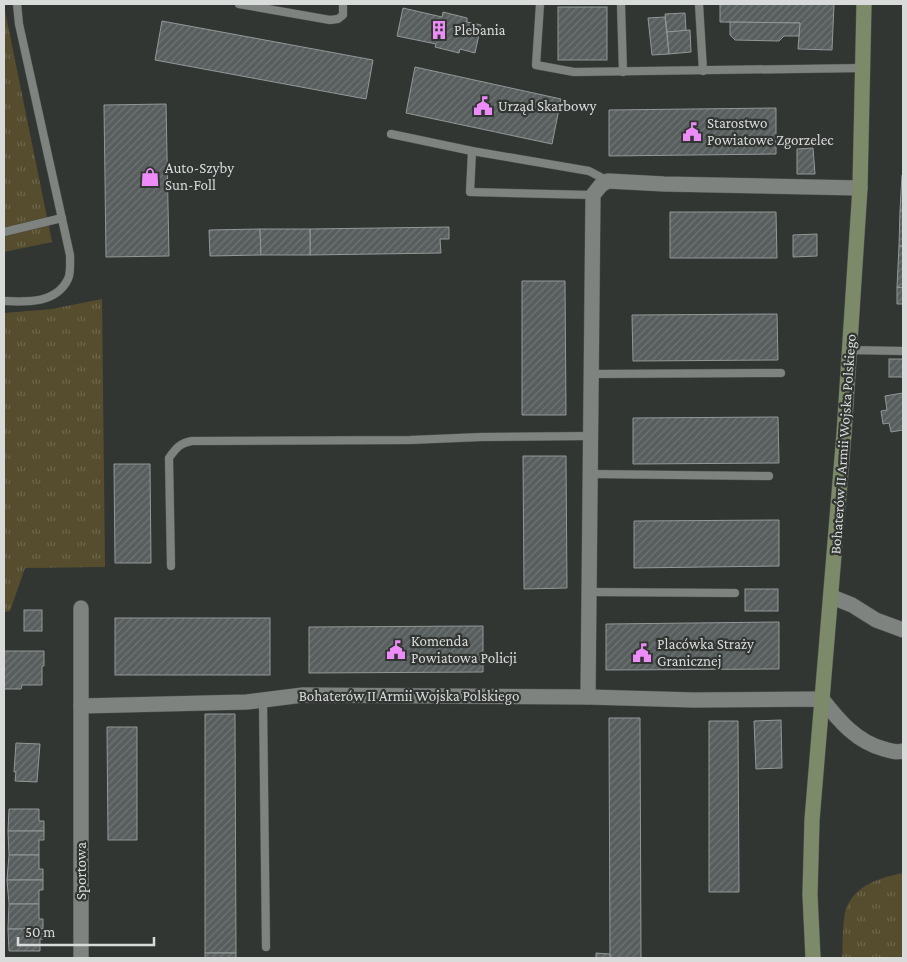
<svg xmlns="http://www.w3.org/2000/svg" width="907" height="962" font-family="'Crimson Pro',serif">
<defs>
<pattern id="grass-tufts" width="24" height="20" patternUnits="userSpaceOnUse" patternTransform="scale(1.25)"><rect width="24" height="20" fill="#564d2e"/><path d="M3 7l-1-3M5 7V3M7 7l1-3M15 17l-1-3M17 17v-4M19 17l1-3" fill="none" stroke="#6e664c"/></pattern>
<pattern id="building-hatch" width="6" height="6" patternUnits="userSpaceOnUse" patternTransform="scale(1.25)"><rect width="6" height="6" fill="#585e5d"/><path d="M-1 1l2-2M0 6l6-6M5 7l2-2" fill="none" stroke="#6f7474"/></pattern>
</defs>
<rect width="100%" height="100%" fill="#323633"/>
<g fill="url(#grass-tufts)">
<path d="M4,6L52,242L4,252Z"/>
<path d="M102,299L105,567L25,568L10,611L4,612V313L52,309Z"/>
<path d="M903,873V958H842C843,945 842,932 844,919C847,888 877,878 903,873Z"/>
</g>
<g fill="url(#building-hatch)" stroke="#929898">
<path d="M720,4H834L832,50L798,49L800,23L720,22Z"/>
<rect x="558" y="7" width="49" height="53"/>
<path d="M403,8L442,17L443,12L467,18V22L481,25L475,53L460,49L459,53L435,47L436,44L397,36Z"/>
<path d="M685,13L686,31L667,32L665,14Z"/>
<path d="M665,17L669,54L652,55L648,18Z"/>
<path d="M162,21L373,60L366,99L155,60Z"/>
<path d="M730,22L800,23L799,36H784L779,41L735,40L730,35Z"/>
<path d="M690,30L691,52L669,54L667,32Z"/>
<path d="M415,67L561,99L552,144L406,113Z"/>
<path d="M166,104L169,256L106,257L104,105Z"/>
<path d="M776,108V154L609,156V110Z"/>
<path d="M813,148L815,174H797V149Z"/>
<path d="M902,175H903V211H900Z"/>
<path d="M900,211H903V246H899Z"/>
<path d="M670,212H776L777,258H670Z"/>
<path d="M449,227V239H440L441,253L310,255V229Z"/>
<path d="M260,229L261,255L210,256L209,230Z"/>
<path d="M260,229H310V255H261Z"/>
<path d="M817,234V256L793,257V235Z"/>
<path d="M899,246H903V288L897,287Z"/>
<path d="M522,281H565L566,415H522Z"/>
<path d="M897,287L903,288V304H897Z"/>
<path d="M777,314L778,360L633,361L632,315Z"/>
<rect x="889" y="359" width="14" height="18"/>
<path d="M903,393V430L891,432L889,423L883,424L881,411L887,410L885,396Z"/>
<path d="M778,417L779,463L633,464V418Z"/>
<path d="M523,456H566L567,588L524,589Z"/>
<path d="M114,464H150L151,563H115Z"/>
<path d="M779,520V566L634,568V521Z"/>
<rect x="745" y="589" width="33" height="22"/>
<rect x="24" y="610" width="18" height="21"/>
<rect x="115" y="618" width="155" height="57"/>
<path d="M779,622V669L606,670V624Z"/>
<path d="M483,626V672L309,673V627Z"/>
<path d="M4,651H44V666H42V685H22L21,689H4Z"/>
<path d="M205,714H235L236,953H205Z"/>
<path d="M609,718H640L641,958H610Z"/>
<path d="M781,720L782,768L756,769L754,721Z"/>
<path d="M709,721H738L739,892H709Z"/>
<path d="M107,727H137V840H108Z"/>
<path d="M16,743L40,744L37,782L15,781L16,772H14Z"/>
<path d="M9,809H39V821H44V831H8Z"/>
<path d="M8,831H44V840H39V855H9Z"/>
<path d="M9,855H39V869H43V880H7Z"/>
<path d="M7,880H43V890H39V904H9Z"/>
<path d="M9,904H39V919H43V929H8Z"/>
<path d="M8,929H43V939H40V951H9Z"/>
<rect x="205" y="953" width="31" height="5"/>
<path d="M596,953L610,954V958H596Z"/>
</g>
<g fill="none" stroke-linecap="round" stroke-linejoin="round">
<g stroke="#4f5250" stroke-width="9">
<g id="lane">
<path d="M239,4L330,20L338,19L343,15V4"/>
<path d="M540,4L536,65L574,72L863,68"/>
<path d="M621,4L623,72"/>
<path d="M699,4L703,71"/>
<path d="M391,134L472,151L589,171L608,181"/>
<path d="M472,151L470,192L593,195"/>
<path d="M4,232L62,218"/>
<path d="M4,301C26,302 56,304 68,279C71,273 70,263 70,255L19,24L17,4"/>
<path d="M850,350L903,351"/>
<path d="M592,374L781,373"/>
<path d="M591,474L769,476"/>
<path d="M171,566L169,458C176,448 180,443 192,441L410,440L481,437L591,436"/>
<path d="M589,592L735,593"/>
<path d="M263,701L266,947"/>
</g>
</g>
<g stroke="#4f5250" stroke-width="16">
<g id="street">
<path d="M832,597L852,605L876,620L903,630"/>
<path d="M81,608V958"/>
<path d="M588,697L593,195L601,185L608,181L664,184L860,188"/>
<path d="M81,706L247,702L303,695L588,697L694,700L822,699C839,721 857,742 884,749C891,751 896,753 903,751"/>
</g>
</g>
<g stroke="#4f5250" stroke-width="16">
<path id="secondary" d="M813,958L810,895L812,820L844,434L860,188L864,4"/>
</g>
<use href="#lane" stroke="#7f8380" stroke-width="8"/>
<use href="#street" stroke="#7f8380" stroke-width="15"/>
<use href="#secondary" stroke="#7c8a69" stroke-width="15"/>
</g>
<defs>
<g id="building-bare" transform="scale(1.5)"><path d="M-4-6H4V6H1V3H-1V6H-4ZM-2.5-4.3h1.7v1.8h-1.7ZM.8-4.3h1.7v1.8H.8ZM-2.5-1h1.7V.8h-1.7ZM.8-1h1.7V.8H.8Z" fill="#ed8cf9" stroke="#323633" stroke-width="2.5" paint-order="stroke"/></g>
<g id="civic-bare" transform="scale(1.5)"><path d="M-.6-6.5H3V-4.5H.6V-3L4-1V1h2V6H-6V1h2V-1L-.6-3ZM-1.2 2.5V6h2.4V2.5Z" fill="#ed8cf9" stroke="#323633" stroke-width="2.5" paint-order="stroke"/></g>
<g id="shop-bare" transform="scale(1.5)"><path d="M-5-2.5h2.3a2.7 3.5 0 0 1 5.4 0H5L5.5 6h-11ZM-1.5-2.5h3a1.5 2.3 0 0 0-3 0Z" fill="#ed8cf9" stroke="#323633" stroke-width="2.5" paint-order="stroke"/></g>
</defs>
<g fill-rule="evenodd">
<use href="#building-bare" x="439" y="30"/>
<use href="#civic-bare" x="483" y="106"/>
<use href="#civic-bare" x="692" y="132"/>
<use href="#shop-bare" x="150" y="177"/>
<use href="#civic-bare" x="396" y="650"/>
<use href="#civic-bare" x="642" y="653"/>
</g>
<g text-anchor="middle" stroke-width="4.5" stroke-linejoin="round" paint-order="stroke">
<g font-size="15" fill="#d9dbda" stroke="#323633" text-anchor="start">
<text x="454" y="35">Plebania</text>
<text x="498" y="111">Urząd Skarbowy</text>
<text x="707" y="128">Starostwo<tspan x="707" dy="17">Powiatowe Zgorzelec</tspan></text>
<text x="165" y="173">Auto-Szyby<tspan x="165" dy="17">Sun-Foll</tspan></text>
<text x="411" y="646">Komenda<tspan x="411" dy="17">Powiatowa Policji</tspan></text>
<text x="657" y="649">Placówka Straży<tspan x="657" dy="17">Granicznej</tspan></text>
</g>
<g font-size="15" fill="#d9dbda" stroke="#323633">
<text transform="translate(843 444) rotate(-86)" y="5">Bohaterów II Armii Wojska Polskiego</text>
<text x="409" y="701">Bohaterów II Armii Wojska Polskiego</text>
<text transform="translate(81 871) rotate(-90)" y="5">Sportowa</text>
</g>
</g>
<rect width="907" height="962" fill="none" stroke="#d9dbda" stroke-width="10"/>
<path d="M18 937v8h136v-8" fill="none" stroke="#d9dbda" stroke-width="2.5"/>
<text x="25" y="937" font-size="15" fill="#d9dbda" stroke="#323633" stroke-width="4" paint-order="stroke">50 m</text>
</svg>
